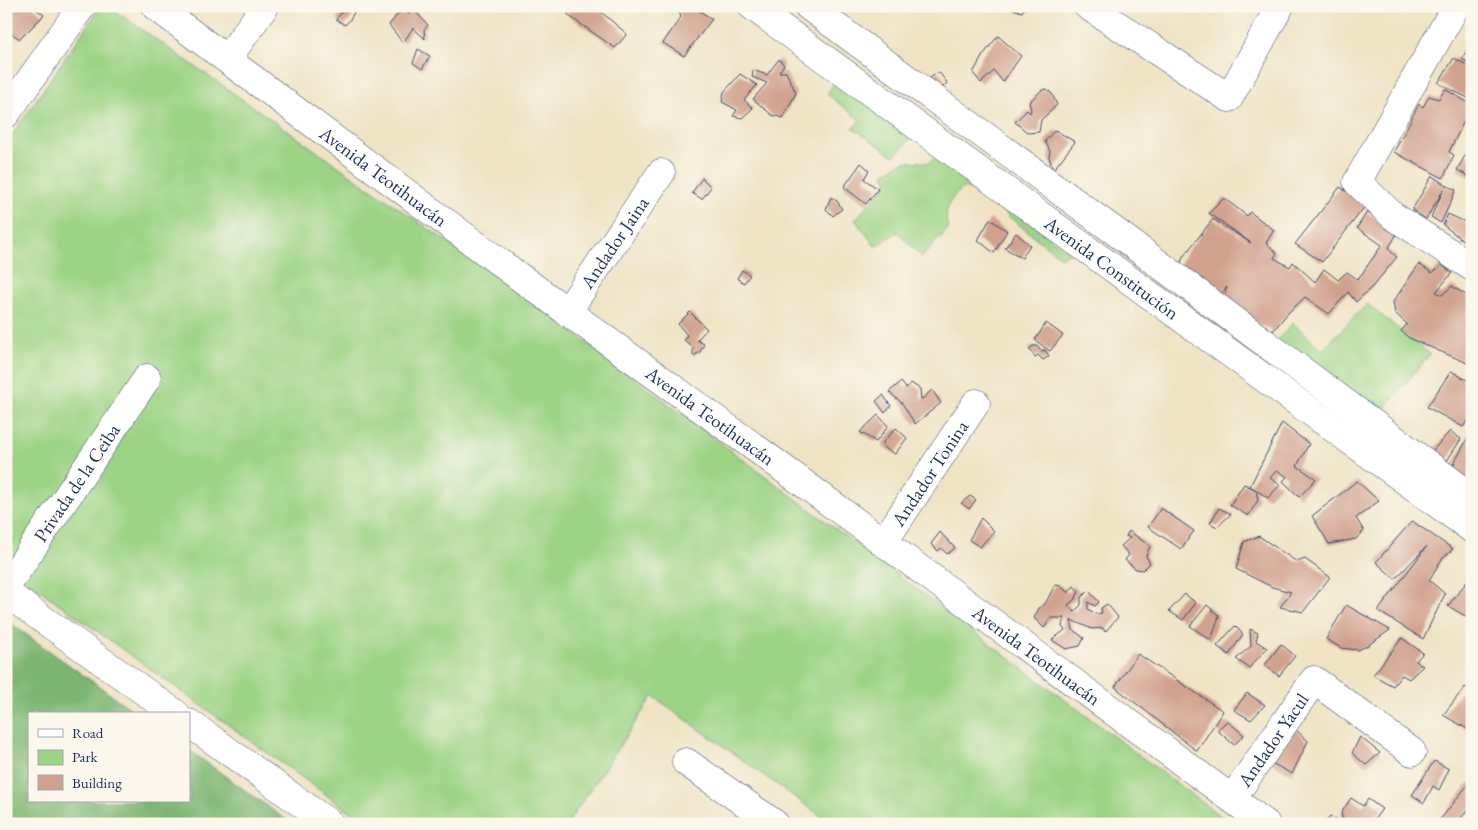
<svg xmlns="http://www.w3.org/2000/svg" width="1478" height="830" font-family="'EB Garamond',serif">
<rect width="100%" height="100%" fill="#fbf7ec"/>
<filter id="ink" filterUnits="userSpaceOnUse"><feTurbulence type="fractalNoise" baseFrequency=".02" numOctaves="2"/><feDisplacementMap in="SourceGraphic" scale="10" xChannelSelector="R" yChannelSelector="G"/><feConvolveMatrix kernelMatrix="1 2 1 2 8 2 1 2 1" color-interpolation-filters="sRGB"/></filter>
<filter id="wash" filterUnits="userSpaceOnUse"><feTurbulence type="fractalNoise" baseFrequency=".0096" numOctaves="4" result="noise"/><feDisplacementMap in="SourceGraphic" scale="20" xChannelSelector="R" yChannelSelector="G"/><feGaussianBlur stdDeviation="1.12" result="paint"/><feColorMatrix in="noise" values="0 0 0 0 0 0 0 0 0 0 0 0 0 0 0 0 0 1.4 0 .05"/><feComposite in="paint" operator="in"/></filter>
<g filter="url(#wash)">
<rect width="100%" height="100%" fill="#efe3c4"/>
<g fill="#9cd385" stroke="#5c8172">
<path d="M101,6H108L512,287L1231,824H832L653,696L567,824H367L6,566V144Z"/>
<path d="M835,82L913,137L894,156L853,128L860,120L827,94Z"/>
<path d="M939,155L1070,253L1060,257L983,196L965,187C949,198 943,209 948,229L922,257L897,232L876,247L855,220L888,182L884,174C902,160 905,160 928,163Z"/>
<path d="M1367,304L1430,354L1378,416L1273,346L1293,323L1322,350Z"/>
</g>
<path fill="#7db572" stroke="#4c7268" d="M6,620L138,714H29V801H189V750L292,824H6Z"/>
<g id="blocks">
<g fill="#d0a18d">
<path d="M6,6H32L44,15L20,39L6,30Z"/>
<path d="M347,6H353L356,9L349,21L345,25L336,19Z"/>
<path d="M424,6H436L430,11Z"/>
<path d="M571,6H594L627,34L615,48L569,16L567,11Z"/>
<path d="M677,6H692L712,19L684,56L663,43L681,17Z"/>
<path d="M1015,6H1026L1022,12L1013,9Z"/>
<path d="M402,9L409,14L414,10L428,25L424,30L425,39L413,28L403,43L389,25Z"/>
<path d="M998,36L1021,56L1003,82L994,71L981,83L973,73L983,55Z"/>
<path d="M1472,41V64L1462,59Z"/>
<path d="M418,49L430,56L422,69L413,63Z"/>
<path d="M1454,58L1472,68V100L1438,83Z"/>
<path d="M779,59L784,65L779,72H786L796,93L783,118L772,115L753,99L767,83L752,77L753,70L767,75Z"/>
<path d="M939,72L947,83L936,94L926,89L930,78Z"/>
<path d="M740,74L757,85L744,100L753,108L742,118L733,116L737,110L722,102L724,92Z"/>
<path d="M1047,89L1052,94L1057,105L1041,120L1039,132L1028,133L1015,122L1027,110L1030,113L1031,110L1029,102L1042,90Z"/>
<path d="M1445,89L1472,105L1449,152L1454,155L1443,178L1394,152L1419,104L1423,107L1429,96L1439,99Z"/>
<path d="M1055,130L1075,142L1053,170L1049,157L1050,151L1045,141Z"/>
<path d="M1466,154L1472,157V178L1457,170Z"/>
<path d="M861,163L869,170L864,179L878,189L866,204L844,187Z"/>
<path d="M1432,176L1446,185L1456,190L1441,223L1431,217L1444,189L1426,219L1412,210Z"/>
<path d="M702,178L711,187L702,199L692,193Z"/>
<path d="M1340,187L1366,205L1322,262L1295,244Z"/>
<path d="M831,197L837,201L842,209L833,216L826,209Z"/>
<path d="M1224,198L1247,216L1250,212L1274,230L1266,243L1277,253L1274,258L1290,267L1293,262L1315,282L1324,269L1338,280L1347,272L1357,279L1361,275L1382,245L1357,228L1367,212L1397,234L1388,249L1397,257L1373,286L1356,302L1348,292L1329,314L1305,297L1287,314L1273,331L1221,307L1227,287L1217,299L1179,268L1183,257L1213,219L1251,243L1209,213Z"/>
<path d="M1448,214L1472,225V247L1443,225Z"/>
<path d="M990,219L1007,231L994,253L978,240Z"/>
<path d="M1016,233L1030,245L1022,258L1005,248Z"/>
<path d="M1419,264L1432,273L1442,265L1452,273L1436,292L1442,295L1452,286L1472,299V365L1409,338L1401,331L1407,324L1395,313L1393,302Z"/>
<path d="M742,270L750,275L744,283L737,278Z"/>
<path d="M690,312L707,329L697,340L704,344L700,352L693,356V347L684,340L687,335L678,324Z"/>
<path d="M1046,323L1063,335L1050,351L1035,340Z"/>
<path d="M1033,346H1037L1041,351L1045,350L1049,356L1043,360L1038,355L1035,357L1029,349Z"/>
<path d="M1451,371L1472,383V416L1463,427L1427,407Z"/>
<path d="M901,382L906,388L911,383L920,389L921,400L932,390L941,403L915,424L902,403L889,392Z"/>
<path d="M883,395L891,406L885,413L876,401Z"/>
<path d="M878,415L888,426L876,442L860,432Z"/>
<path d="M1282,423L1309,444L1297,466L1316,479L1299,497L1283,481L1287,477L1277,470L1270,478L1280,485L1268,498L1256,490L1258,500L1248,516L1230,505L1244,484L1256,490L1250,486Z"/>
<path d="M896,428L907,438L895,454L883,447V442Z"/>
<path d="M1472,430V485L1451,469Z"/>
<path d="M1450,431L1461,439L1441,470L1426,458Z"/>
<path d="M1357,481L1379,501L1356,518L1364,531L1356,539L1329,544L1312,516Z"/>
<path d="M970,496L976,500L969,509L961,503Z"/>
<path d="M1161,508L1194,531L1181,549L1148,527Z"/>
<path d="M1219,508L1231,514L1217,527L1210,523Z"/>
<path d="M981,518L994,531L980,547L969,540Z"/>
<path d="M1412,521L1453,549L1442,559L1429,580L1445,594L1423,639L1378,611L1427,546L1395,579L1376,562Z"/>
<path d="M1129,531L1150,546L1146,556L1150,563L1143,570L1136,569L1125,560L1129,555L1121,546L1130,538L1126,536Z"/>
<path d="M940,532L955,548L947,554L941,548L938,551L931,544Z"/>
<path d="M1259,536L1297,562L1305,559L1330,577L1303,612L1280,607L1291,592L1272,587L1236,569L1244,542Z"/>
<path d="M1472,575V614L1467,617L1448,606Z"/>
<path d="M1055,585L1061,586L1068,593L1074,586L1079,592L1075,599L1068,605L1074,612L1081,605V597L1089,591L1099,602L1095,606L1088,602V609L1096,614L1102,613L1101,608L1107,604L1118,617L1105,632L1103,628L1092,629L1071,620L1073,630L1084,638L1080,646L1066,649L1052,640L1065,630L1062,627L1064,618H1051L1044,628L1034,618L1039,608L1045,604Z"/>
<path d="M1185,594L1196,603L1183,620L1169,611Z"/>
<path d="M1207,605L1219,616L1211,640L1190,626Z"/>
<path d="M1346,605L1390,630L1367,646L1358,650L1341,648L1326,639Z"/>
<path d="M1235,626L1243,634L1229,655L1217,646Z"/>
<path d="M1250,629L1258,633L1256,641L1267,648L1249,668L1236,659L1251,646Z"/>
<path d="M1402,638L1423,653L1416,661L1423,666L1409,679L1402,675L1393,686L1373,675Z"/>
<path d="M1281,644L1295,656L1279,676L1265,665Z"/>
<path d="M1138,654L1223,711L1197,751L1115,687Z"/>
<path d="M1465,687L1472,692L1471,731L1443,715Z"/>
<path d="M1247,693L1265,705L1251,720L1234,710Z"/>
<path d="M1227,721L1244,735L1234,745L1217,730Z"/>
<path d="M1293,727L1308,741L1292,774L1270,762Z"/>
<path d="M1360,737L1380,753L1366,765L1352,753Z"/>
<path d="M1434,761L1449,769L1439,790L1433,786L1424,803L1412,795Z"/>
<path d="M1470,782L1472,784V805L1456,824H1446L1439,821Z"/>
<path d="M1351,798L1363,806L1368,799L1382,809L1371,824L1366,819L1358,824H1344L1341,813Z"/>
<path d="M1330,816L1342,824H1324Z"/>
</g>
</g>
</g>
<g filter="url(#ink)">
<use href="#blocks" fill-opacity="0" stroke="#3b4a6d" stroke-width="1"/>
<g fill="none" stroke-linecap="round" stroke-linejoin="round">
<g stroke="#3b4a6d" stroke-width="29">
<g id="minor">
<path id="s1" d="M155,6L514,273L765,455L1266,824"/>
<path id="s2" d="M752,6L1472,529"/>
<path d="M808,6L1128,241L1472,497"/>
<path d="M1088,6L1229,98L1280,6"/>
<path d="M1456,6L1357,182L1393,216L1472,267"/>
<path d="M227,59L265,6"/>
<path d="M6,114L82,6"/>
<path id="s3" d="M567,312L661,173"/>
<path id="s4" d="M883,543L976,403"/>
<path id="s5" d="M6,587L147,378"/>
<path d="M6,593L176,714"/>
<path d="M189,723L330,824"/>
<path d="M686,762L775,824"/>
<path id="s6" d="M1232,799L1314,680L1412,752"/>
</g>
</g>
<use href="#minor" stroke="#fff" stroke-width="28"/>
</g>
</g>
<g text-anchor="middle" stroke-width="4.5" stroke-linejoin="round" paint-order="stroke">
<g font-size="19" fill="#1b2f5e" stroke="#fbf7ec">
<text dy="7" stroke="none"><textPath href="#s1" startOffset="285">Avenida Teotihuacán</textPath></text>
<text dy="7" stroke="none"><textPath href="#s3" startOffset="84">Andador Jaina</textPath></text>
<text dy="7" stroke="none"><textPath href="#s2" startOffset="445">Avenida Constitución</textPath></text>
<text dy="7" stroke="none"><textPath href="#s1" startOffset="690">Avenida Teotihuacán</textPath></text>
<text dy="7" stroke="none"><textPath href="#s4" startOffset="84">Andador Tonina</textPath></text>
<text dy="7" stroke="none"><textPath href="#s5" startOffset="126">Privada de la Ceiba</textPath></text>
<text dy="7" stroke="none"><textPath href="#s1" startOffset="1095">Avenida Teotihuacán</textPath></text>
<text dy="7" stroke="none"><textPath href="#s6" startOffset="72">Andador Yacul</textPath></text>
</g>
</g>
<rect width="1478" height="830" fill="none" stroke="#fbf7ec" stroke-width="25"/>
<rect x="28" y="712" width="162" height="90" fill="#fbf7ec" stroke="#a1a7b3"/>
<rect x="38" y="729" width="25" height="8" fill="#ffffff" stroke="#a1a7b3"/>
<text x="72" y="738" font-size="15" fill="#1b2f5e">Road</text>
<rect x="38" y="750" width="25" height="15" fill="#9cd385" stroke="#a1a7b3"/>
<text x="72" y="762" font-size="15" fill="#1b2f5e">Park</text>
<rect x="38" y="775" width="25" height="15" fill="#d0a18d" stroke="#a1a7b3"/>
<text x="72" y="788" font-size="15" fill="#1b2f5e">Building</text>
</svg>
